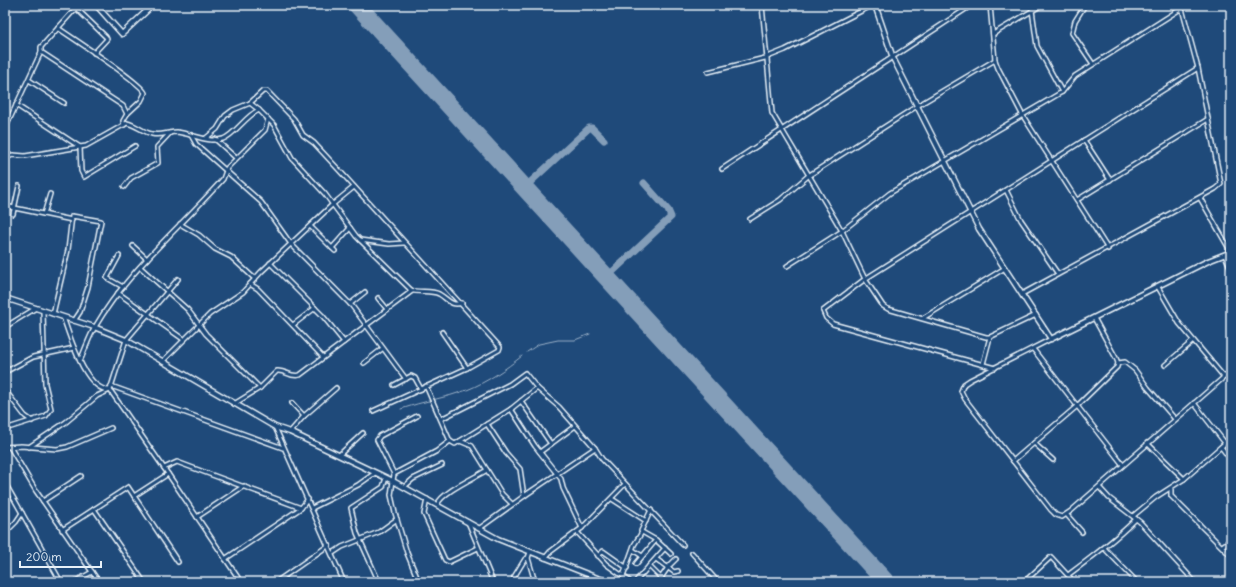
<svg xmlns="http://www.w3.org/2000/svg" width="1236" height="587" font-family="Delius,sans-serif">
<rect width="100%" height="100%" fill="#1f4a7a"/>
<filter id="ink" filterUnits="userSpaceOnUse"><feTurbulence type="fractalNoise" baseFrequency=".025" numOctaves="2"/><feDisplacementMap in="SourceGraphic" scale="8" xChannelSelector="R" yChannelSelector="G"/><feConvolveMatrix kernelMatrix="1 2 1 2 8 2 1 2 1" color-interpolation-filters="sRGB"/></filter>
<g filter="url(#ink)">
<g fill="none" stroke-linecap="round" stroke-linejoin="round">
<g stroke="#9ab0c7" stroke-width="1">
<path d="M527,352L539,344L558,340H575L590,334"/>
<path d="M401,409C423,401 446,398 467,390C487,382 506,369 522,356"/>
</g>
<g stroke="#849eb9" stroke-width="7">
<path d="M524,188L589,128H592L604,140"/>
<path d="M607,277L671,217L668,210L644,183"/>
</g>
<path stroke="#849eb9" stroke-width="18" d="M357,5L886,582"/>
<g stroke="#e8f1f8" stroke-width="6">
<g id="street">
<path d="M762,5L772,113L842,231L865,279L883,306L888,309L986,337H990L1036,315"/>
<path d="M990,5L995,60L998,68L1023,116L1108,249"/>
<path d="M1085,5L1075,21L1072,33L1093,64"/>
<path d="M1032,10L1037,46L1062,92"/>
<path d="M58,28C71,37 142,83 145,93L141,101L127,114"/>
<path d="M993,34L1042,5"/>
<path d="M41,52V47L76,8L106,37L107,39L94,53"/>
<path d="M708,72L765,58L785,50L873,5"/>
<path d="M29,80L64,103"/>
<path d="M16,105L80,147L81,171L84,177L135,146"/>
<path d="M5,129L41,52L123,106L127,114L123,121L124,125"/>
<path d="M191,135L196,144L261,202L291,244L352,306L406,379"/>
<path d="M206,138L217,129L225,116L233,110L250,103L263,91H267L294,119L303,135L314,143L339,170L500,347L499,350L467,368L373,411"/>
<path d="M215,139L236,158"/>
<path d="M1084,140L1110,180"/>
<path d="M5,158L13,155L25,156L86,146L127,123C136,125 143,132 152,134C161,136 169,132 177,132C192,134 208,143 223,139C235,135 245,116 259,110"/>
<path d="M722,169L972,5"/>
<path d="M124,187L131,178L158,163L157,147L170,133"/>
<path d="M1006,190L1021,220L1058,274"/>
<path d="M1200,198L1231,252"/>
<path d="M1077,200L1208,119"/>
<path d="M5,206L72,220"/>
<path d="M13,214L19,186"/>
<path d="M44,214L50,194"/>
<path d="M750,219L780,200L808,176L917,106L995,60"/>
<path d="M180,224L199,235L215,249L231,257L255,279"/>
<path d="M310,226L335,251"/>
<path d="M360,240L389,244L404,243"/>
<path d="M133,246L147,259"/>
<path d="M332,248L350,228"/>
<path d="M1225,255L1231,269"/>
<path d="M119,256L107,278L123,287"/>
<path d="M270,263L322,315L344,342"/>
<path d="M787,266L842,231L890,193L1062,92L1075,76L1182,8"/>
<path d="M140,267L188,310L206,334L260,388"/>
<path d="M178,279L126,340L110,390L164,468L177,462L301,508L308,499"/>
<path d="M250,284L258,289L323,357"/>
<path d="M1158,287L1179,323L1224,377"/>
<path d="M410,290C419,293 431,290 439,294C448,299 451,307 462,303"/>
<path d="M118,293L183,339"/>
<path d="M1022,294L1215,189L1221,184L1198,68L1181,5"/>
<path d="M378,298L387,309"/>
<path d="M350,304L365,292"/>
<path d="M53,314L68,250L72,216L101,221L88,287L80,312L74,321"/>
<path d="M923,318L1005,268"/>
<path d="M293,325L315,308"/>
<path d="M5,327L36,308"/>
<path d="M442,332L467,368"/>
<path d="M1051,339L970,380L964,384L961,391L965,399L1051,510L1056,515L1062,517L1071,511L1231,371"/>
<path d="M1033,349L1123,465"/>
<path d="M80,361C85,350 89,337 95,327C128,270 180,228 223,179L227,168L265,130L268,119"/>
<path d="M163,361L210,314L243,292L261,272L332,205L354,187"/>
<path d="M364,363L382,349"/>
<path d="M1118,363L1125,362L1135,370L1148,388L1175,419"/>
<path d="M983,364L990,337"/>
<path d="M1165,365L1193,341"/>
<path d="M995,368L833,324L826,318L823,311L865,279L1198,68"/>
<path d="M5,372L33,357L74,348"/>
<path d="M394,385L411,376L415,378L421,389"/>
<path d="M111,386L283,448"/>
<path d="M426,386L450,441L455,444L511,409L537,388"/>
<path d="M5,390L25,416L32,421"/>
<path d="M521,401L551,444"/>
<path d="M292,403L304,416"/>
<path d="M1194,403L1225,443"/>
<path d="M234,404L260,388L277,371C286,370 290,378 300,375L412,291L356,236L325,194L292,158L274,125L259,110L250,103"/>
<path d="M511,409L535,446L561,479L563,488L582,528L550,552L545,558"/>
<path d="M417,416L380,436L377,440L394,474L391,495L395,513L407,553L419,582"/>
<path d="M441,419L510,384L525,373L537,388L559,407L595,448L602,459L683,545"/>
<path d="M487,424L506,453L520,469L524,496"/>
<path d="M275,427L344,582"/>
<path d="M5,429L46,416L51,409L45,384L43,311"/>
<path d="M290,432L304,416L336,388"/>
<path d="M1034,443L1053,460"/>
<path d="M1147,443L1184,479"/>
<path d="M5,447L21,446L57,449L67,447L111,428"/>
<path d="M10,447L36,491L99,582"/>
<path d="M29,447L66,422L97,396L110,390C85,391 70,336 63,317"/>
<path d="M1221,447L1231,460"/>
<path d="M540,452L575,426"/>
<path d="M339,455L363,433"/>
<path d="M1013,461L1076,407L1117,367L1118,363L1116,358L1094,318"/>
<path d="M164,468L241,582"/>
<path d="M487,470L502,494L512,504"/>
<path d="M394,474L437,451L450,441"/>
<path d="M5,483L61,582"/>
<path d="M404,487L413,479L442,465"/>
<path d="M1099,487L1109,498L1140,522L1195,582"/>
<path d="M1171,489V496L1231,556"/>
<path d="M134,496L168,474"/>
<path d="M427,499L424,514L445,560L449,562L478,548"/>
<path d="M612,499L646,521"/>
<path d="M43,501L81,476"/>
<path d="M437,505C442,492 474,478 487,470L472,446L460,441"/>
<path d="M312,508L358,485L375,473"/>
<path d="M94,509L144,582"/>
<path d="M1067,515L1082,532"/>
<path d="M1133,516L1156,497L1184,479L1231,438"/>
<path d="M197,517L244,486"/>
<path d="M468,522L493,582"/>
<path d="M480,528L527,494L595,448"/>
<path d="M582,528L625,484"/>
<path d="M62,530L128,487L178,562"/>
<path d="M577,532L606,564L631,582"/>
<path d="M642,532L656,540"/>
<path d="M5,533L16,522L22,513"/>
<path d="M1222,546L1231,540"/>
<path d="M1104,548L1137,582"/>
<path d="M633,550L642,556"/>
<path d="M530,552L528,558L535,582"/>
<path d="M333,553L342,547L379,532L397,519"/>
<path d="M692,553L718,582"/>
<path d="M598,556L603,551L627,568"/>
<path d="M225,559L301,508"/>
<path d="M656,559L674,572L678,571"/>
<path d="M636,564L656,540L671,554"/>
<path d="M649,566L665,582"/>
<path d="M667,568L676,559"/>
<path d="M1068,575C1092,557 1115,540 1136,519"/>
<path d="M623,576L634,545L642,532L641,531L651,510"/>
<path d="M5,577L7,582"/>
<path d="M514,577L525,559L528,558"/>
<path d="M74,582L92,572"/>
<path d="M276,582L329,545"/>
<path d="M379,582L357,533L351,508L383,487L386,478"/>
<path d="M635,582L665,548"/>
<path d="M658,582L667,569"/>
<path d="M1024,582L1051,557L1074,582"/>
<path d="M1226,582L1231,579"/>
</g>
</g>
<g stroke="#e8f1f8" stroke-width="7">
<g id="secondary">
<path d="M96,5L122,34L153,5"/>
<path d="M875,5L893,58L979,229L1051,339L1208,261L1231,252"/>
<path d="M5,298L94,327L126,340L275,427L290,432L393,481L498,539L600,579L614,582"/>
</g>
</g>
<use href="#street" stroke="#1f4a7a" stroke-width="3"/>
<use href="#secondary" stroke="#1f4a7a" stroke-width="4"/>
</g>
</g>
<rect width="1236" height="587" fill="none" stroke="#1f4a7a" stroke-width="20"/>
<rect x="10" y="10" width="1216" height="567" fill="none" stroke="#e8f1f8" stroke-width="1.5" filter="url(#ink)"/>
<path d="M20 561v6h81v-6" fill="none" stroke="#e8f1f8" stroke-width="2"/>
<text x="26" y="561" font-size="12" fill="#e8f1f8" stroke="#1f4a7a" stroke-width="3" paint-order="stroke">200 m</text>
</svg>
